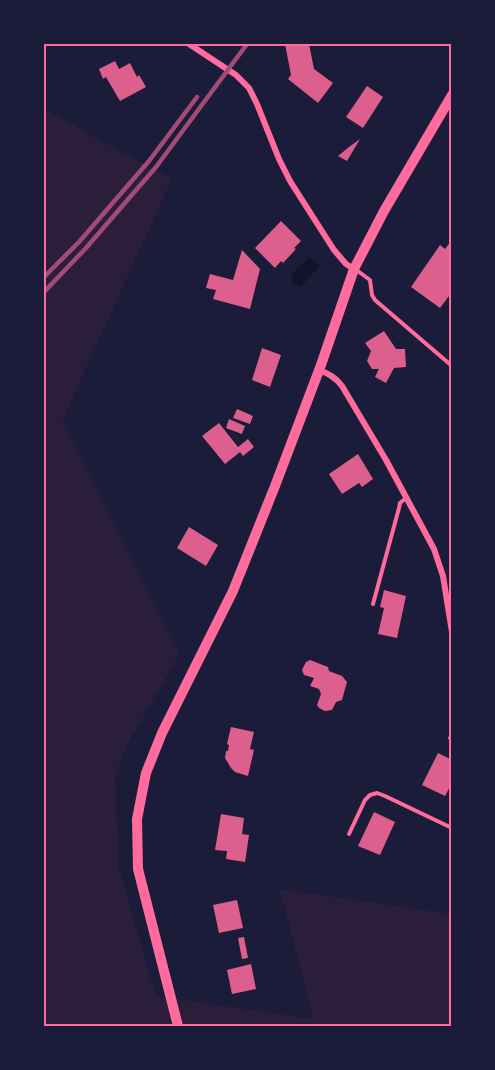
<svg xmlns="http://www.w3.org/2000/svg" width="495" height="1070" font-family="'Times New Roman',serif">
<rect width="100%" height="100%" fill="#1b1b3a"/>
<path fill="#2a1e3b" d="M44,109L172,179L63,419L180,653L126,747L115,778L119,868L156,996L313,1019L280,889L451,914V1026H44Z"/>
<path fill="#12122b" d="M309,257L320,266L300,287L297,284L294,285L291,282L292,279L290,276Z"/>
<g fill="#dd5f8e">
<path d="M285,44H309L314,69L333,83L318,103L288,79L291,75Z"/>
<path d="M115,61L119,69L130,63L137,77L139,75L146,87L120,101L106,77L103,79L99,69Z"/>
<path d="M367,86L383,97L363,128L346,117Z"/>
<path d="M360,139L347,161L338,156L349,147Z"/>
<path d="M281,221L301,241L294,248L296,249L283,263L281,261L275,268L255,248Z"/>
<path d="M452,240V292L440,308L411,287L440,245L445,249Z"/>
<path d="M242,250L260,269L250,309L213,299L216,290L206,288L210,274L233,280Z"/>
<path d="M384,331L396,349H405L406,367L394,368L386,383L375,377L379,369H372L367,361L371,351L365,343Z"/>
<path d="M262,348L281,355L270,387L252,380Z"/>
<path d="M237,409L253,416L250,424L233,418Z"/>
<path d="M229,419L245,426L242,434L226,428Z"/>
<path d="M219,423L238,447L248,439L254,447L243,456L240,452L225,464L202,436Z"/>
<path d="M358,454L373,479L362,487L359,483L342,494L329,474Z"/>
<path d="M189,527L218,545L206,566L177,548Z"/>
<path d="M384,590L406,596L397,638L378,634L384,608L380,607Z"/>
<path d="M310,660L328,667L329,671L342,676L347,682L342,700L336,702L332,710L325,711L319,708L317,705L321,694L319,689L310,686L314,678L304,675L302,670L306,662Z"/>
<path d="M231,727L254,732L250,749L254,750L248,776L235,772L231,768L225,758L226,751H228L229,745L227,744Z"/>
<path d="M438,753L452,760V783L445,796L422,785Z"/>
<path d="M374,812L395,822L380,855L358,846Z"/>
<path d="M221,814L244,818L242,834L249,835L245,862L226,859L227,851L215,850Z"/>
<path d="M237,900L243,928L219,933L213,905Z"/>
<path d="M244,937L248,958L242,959L238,938Z"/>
<path d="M251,964L256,989L232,994L227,970Z"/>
</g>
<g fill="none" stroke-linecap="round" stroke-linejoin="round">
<g stroke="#ff6b9d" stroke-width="4">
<path d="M355,269L370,280L372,295L375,300L452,366"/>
<path d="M373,604L399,508L400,503L406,498"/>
<path d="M450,738L452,735"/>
<path d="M349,834L365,800L370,795L377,793L385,796L452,828"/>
</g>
<g stroke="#ff6b9d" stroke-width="6">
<path d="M189,44L236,75L249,88L257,104L279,159L290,181L334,250L346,264L354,269"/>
<path d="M319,370C329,374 335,377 342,386L386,460L434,549L443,576L452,632"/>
</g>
<path stroke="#ff6b9d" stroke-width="10" d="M178,1026L138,869L137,819L146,773L162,733L233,591L275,486L321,365L354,269L384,211L452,95"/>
<g stroke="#a44b75" stroke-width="4.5">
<path d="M44,277L79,242L149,161L197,97"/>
<path d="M44,292L86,248L156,167L247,44"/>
</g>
</g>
<rect width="495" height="1070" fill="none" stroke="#1b1b3a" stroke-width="90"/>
<rect x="45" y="45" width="405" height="980" fill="none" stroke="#ff6b9d" stroke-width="2"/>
</svg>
